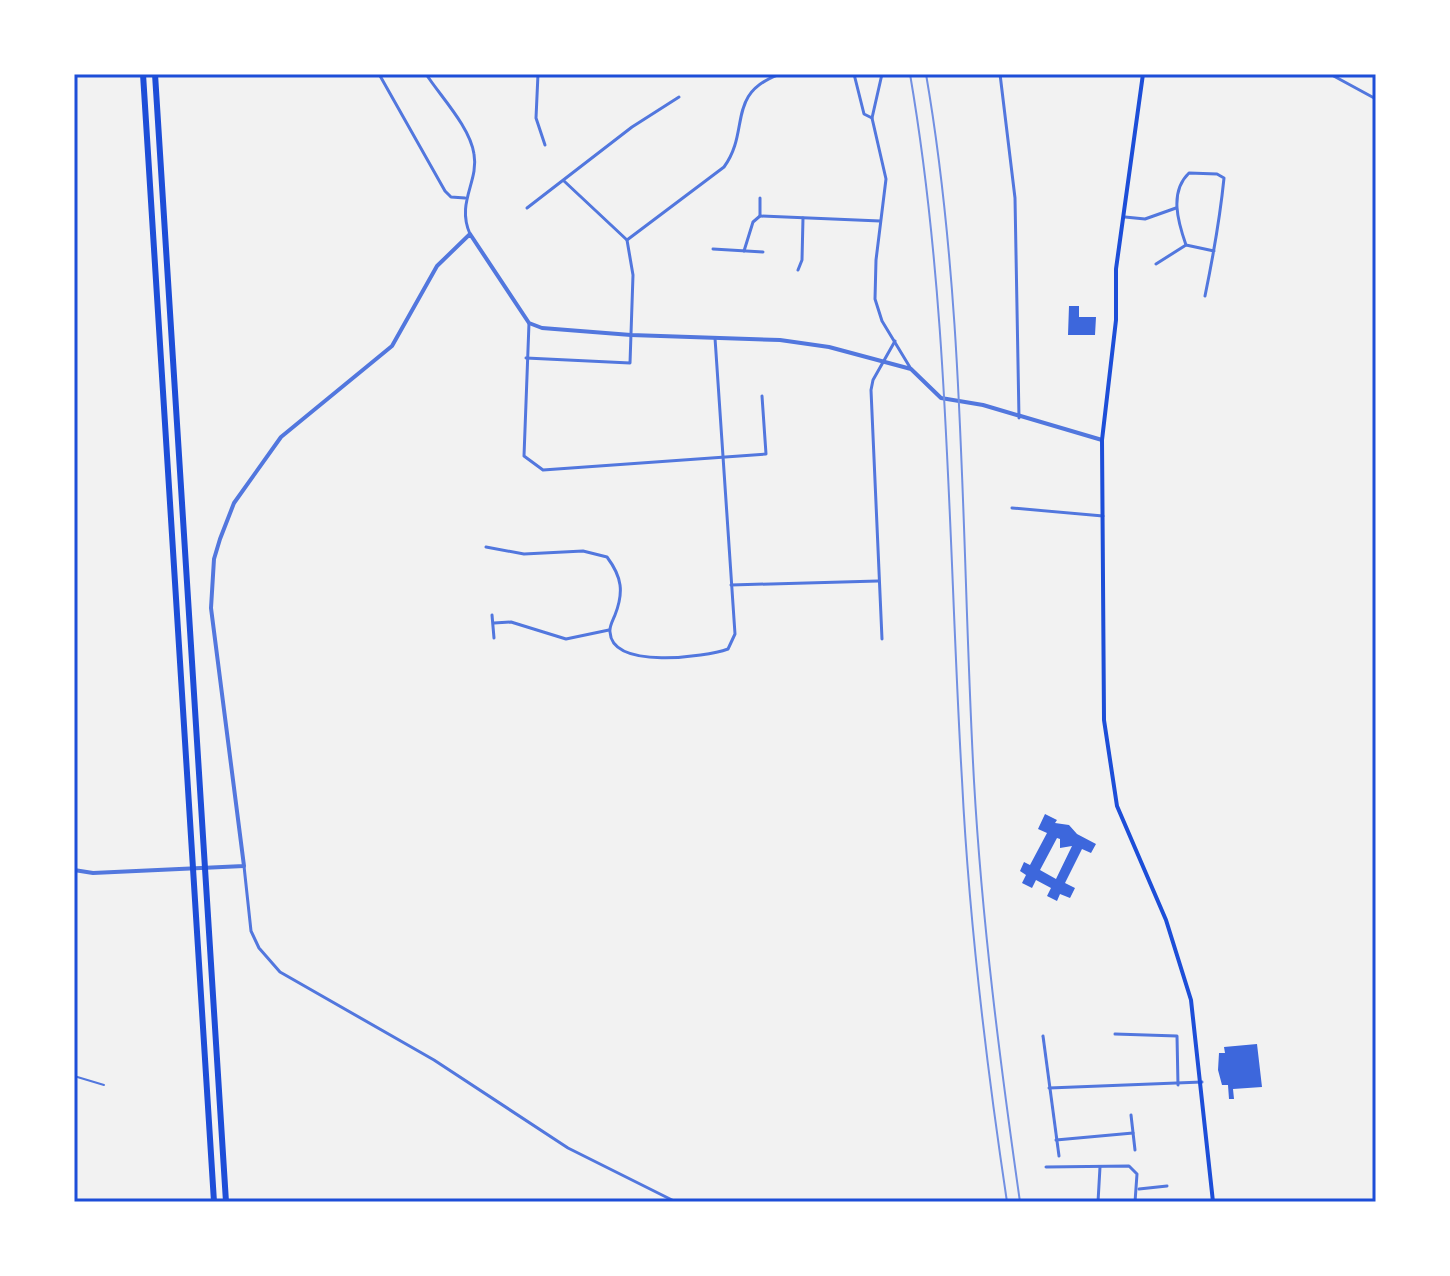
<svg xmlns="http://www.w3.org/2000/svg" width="1450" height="1276" font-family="Arial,sans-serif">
<rect width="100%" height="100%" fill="#f2f2f2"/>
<g fill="#3d67dc" fill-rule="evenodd">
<path d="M1069,306H1079V317H1096L1095,335H1068Z"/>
<path d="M1045,814L1057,820L1055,823L1069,825L1077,834L1096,844L1091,853L1082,849L1065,883L1075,888L1070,898L1060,894L1057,901L1047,896L1051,888L1036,880L1032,888L1022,883L1026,875L1020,871L1024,862L1030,865L1047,833L1038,829ZM1057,838L1060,839V848L1072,846L1056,879L1040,870Z"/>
<path d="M1257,1044L1262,1087L1233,1089L1234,1099H1229L1228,1085H1222L1218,1070L1219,1053H1225L1224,1047Z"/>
</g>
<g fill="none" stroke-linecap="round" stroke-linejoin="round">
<path stroke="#5277de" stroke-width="2" d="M74,1076L104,1085"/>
<g stroke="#5277de" stroke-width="3">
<path d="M379,74L445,191L451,197L465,198"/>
<path d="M426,74C441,97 470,127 474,154C479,182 456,202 470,234"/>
<path d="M538,74L536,118L545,145"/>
<path d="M854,74L864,114L872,118"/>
<path d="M882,74L872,118L886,179L876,260L875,299L882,321L911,369"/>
<path d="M1000,74L1015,198L1019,418"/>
<path d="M1330,74L1376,99"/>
<path d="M564,181L627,240"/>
<path d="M527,208L632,127L679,97"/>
<path d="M760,216L880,221"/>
<path d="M1125,217L1145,219L1176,208"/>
<path d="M713,249L763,252"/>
<path d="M744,251L753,222L760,216V198"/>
<path d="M1156,264L1186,245"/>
<path d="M798,270L802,260L803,218"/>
<path d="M1205,296C1213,257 1220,218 1224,178L1217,174L1189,173C1169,192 1178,222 1186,245L1214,251"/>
<path d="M529,323L524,456L543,470L766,454L762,396"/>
<path d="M526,358L630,363L633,275L627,240L724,167C751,130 725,94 780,74"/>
<path d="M1012,508L1103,516"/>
<path d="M486,547L524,554L583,551L607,557C622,577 624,592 615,615C613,620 609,627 610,632C612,670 706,657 728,649L735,634L715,338"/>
<path d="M731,585L878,581"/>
<path d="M492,615L494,638"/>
<path d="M494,623L511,622L566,639L609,630"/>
<path d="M882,639L871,390L873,380L895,341"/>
<path d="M244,866L251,931L259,948L280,972L434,1060L568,1148L676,1202"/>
<path d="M1115,1034L1177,1036L1178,1085"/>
<path d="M1043,1036L1059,1156"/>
<path d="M1049,1088L1202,1082"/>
<path d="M1131,1115L1135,1150"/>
<path d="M1056,1140L1133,1133"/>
<path d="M1046,1167L1129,1166L1137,1174L1135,1202"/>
<path d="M1139,1189L1167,1186"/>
<path d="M1098,1202L1100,1167"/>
</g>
<path stroke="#5277de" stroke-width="4" d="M74,870L93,873L244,866L211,608L214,559L220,539L234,503L281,437L392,346L437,266L470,234L529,323L542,328L631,335L780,340L829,347L911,369L941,398L983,405L1102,440"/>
<path stroke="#1d4ed8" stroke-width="4" d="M1143,74L1116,269V320L1102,440L1104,720L1117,806L1166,920L1191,1000L1213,1202"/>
<g stroke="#1d4ed8" stroke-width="6">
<path d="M143,74L214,1202"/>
<path d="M155,74L226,1202"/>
</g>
<g stroke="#7290e2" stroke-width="2">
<path d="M910,74C950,307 948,545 962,780C969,921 986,1062 1007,1202"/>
<path d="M926,74C966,306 961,546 974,781C982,922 1000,1062 1020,1202"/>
</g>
</g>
<rect width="1450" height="1276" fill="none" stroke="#ffffff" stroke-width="152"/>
<rect x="76" y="76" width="1298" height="1124" fill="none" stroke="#1d4ed8" stroke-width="3"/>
</svg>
